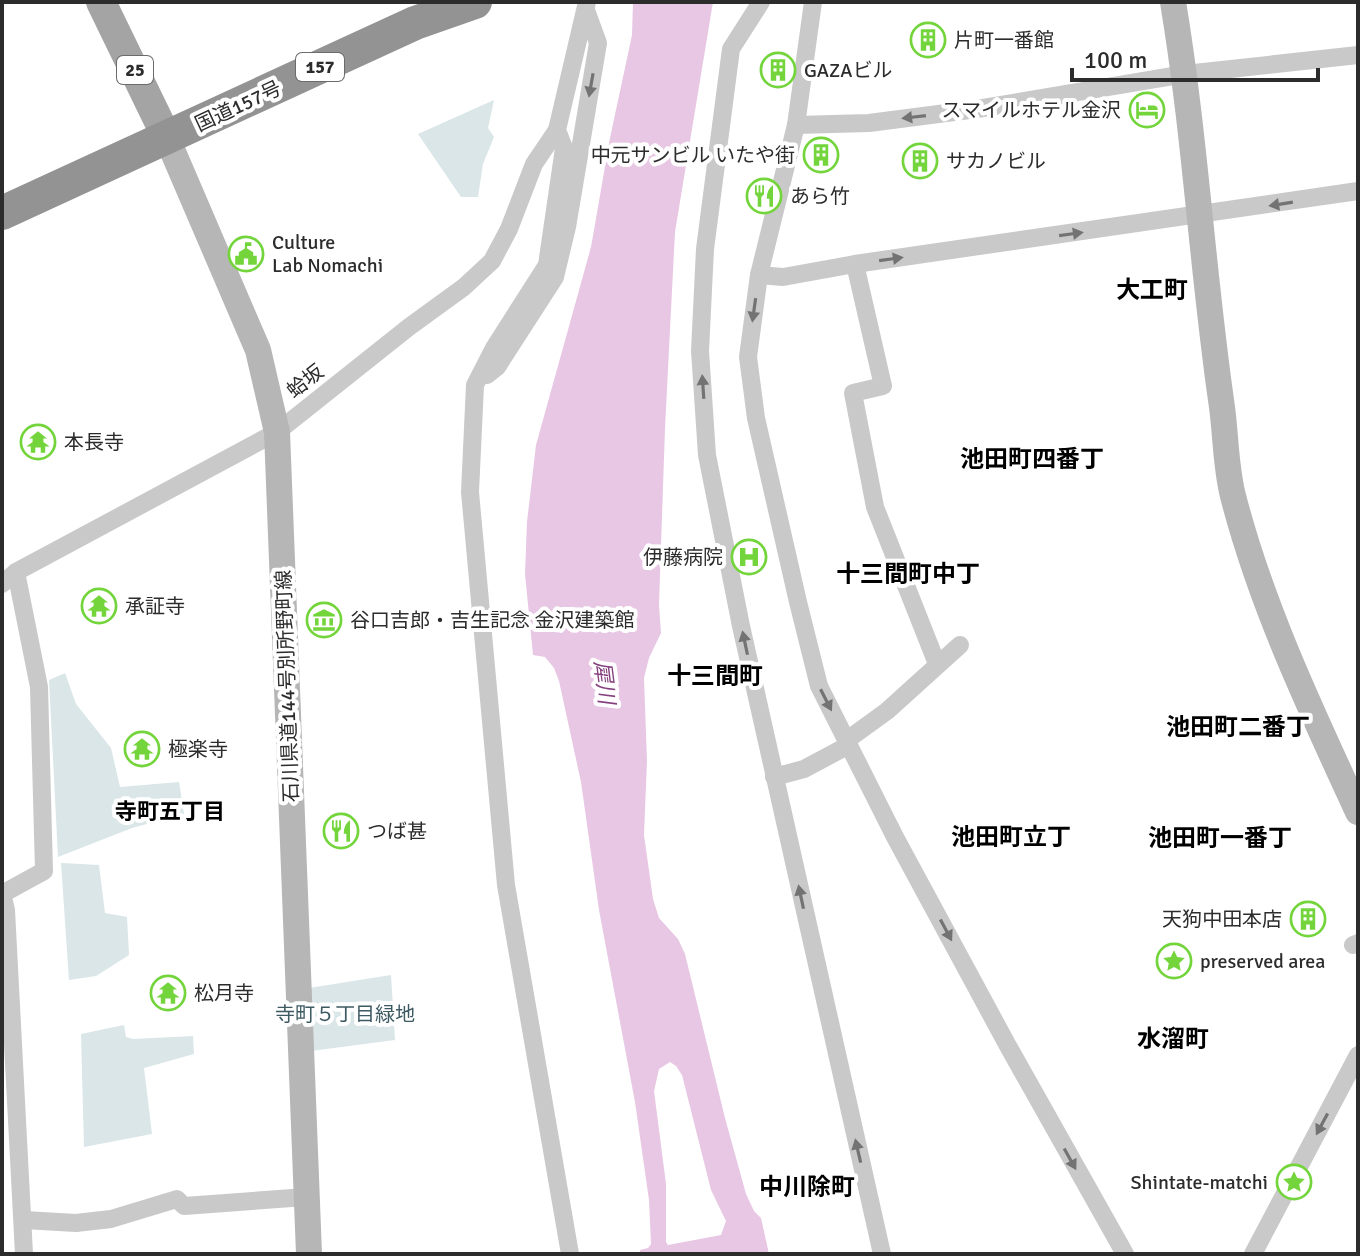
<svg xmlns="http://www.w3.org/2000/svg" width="1360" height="1256" font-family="Signika,'Noto Sans JP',sans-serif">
<rect width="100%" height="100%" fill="#fff"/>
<g fill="#dae6e8">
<path d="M494,100L488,128L494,137L483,164L478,197H461L418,134Z"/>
<path d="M65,673L76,704L111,748L120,787L179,782L184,814L132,828L58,857L49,680Z"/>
<path d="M61,863L99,865L105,913L127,917L129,955L96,976L69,980Z"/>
<path d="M391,975L395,1040L311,1051L309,988Z"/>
<path d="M124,1025L126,1037L133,1039L193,1036L194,1054L144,1068L152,1134L84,1147L81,1034Z"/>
</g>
<path fill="#e7c7e4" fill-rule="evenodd" d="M633,2H713L675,232L665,428L659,605L661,633L649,658L644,678L647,761L644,835L653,899L659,918L678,939L685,954L725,1118L746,1194L754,1211L761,1218L769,1254H640V1250L648,1248L651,1244L649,1200L635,1102L599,910L581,782L559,681L554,668L545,657L533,655L525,574L527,522L536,445L591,247L610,138L632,35ZM670,1062L676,1066L682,1075L711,1190L726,1221L721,1235L668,1245L666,1242V1184L654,1091L659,1069Z"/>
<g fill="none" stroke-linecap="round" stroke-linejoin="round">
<g stroke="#c9c9c9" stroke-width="18">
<path d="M761,2L731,49L705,249L700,351L707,455L741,626L882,1254"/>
<path d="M813,2L796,125L759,275L748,357L756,418L798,602L819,686L895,837L1008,1046L1125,1254"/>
<path d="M796,125L869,123L977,109L1185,74L1358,55"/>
<path d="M855,264L883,386L853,393L875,507L937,664"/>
<path d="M759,275L783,277L855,264L1358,191"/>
<path d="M487,375L497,367L555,277L567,227L598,43L586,10"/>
<path d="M2,584L16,572L277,432L409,327L464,287L492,261L509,229L534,164L557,130"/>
<path d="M847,740L887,711L960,645"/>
<path d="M774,777L804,769L849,745"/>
<path d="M2,894L6,910L24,1254"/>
<path d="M2,894L44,871L39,687L16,572"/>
<path d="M1353,945L1358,943"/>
<path d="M24,1220L76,1223L111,1219L177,1199L184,1206L306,1197"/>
<path d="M570,1254L506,885L470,492L475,385L494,348L547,265L564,148L557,130L587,2"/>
<path d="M1253,1254L1358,1055"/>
</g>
<g stroke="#b6b6b6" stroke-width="26">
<path d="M1173,2C1195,134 1202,267 1221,400C1226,431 1225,465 1233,496C1261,605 1311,710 1358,812"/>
<path d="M167,138L258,350L277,432L309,1254"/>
</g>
<path stroke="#a4a4a4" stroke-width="30" d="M101,2L167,138"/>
<path stroke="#939393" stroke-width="34" d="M2,213L415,23L475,2"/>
</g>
<defs><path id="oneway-solid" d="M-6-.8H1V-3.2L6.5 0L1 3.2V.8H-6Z" transform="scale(2)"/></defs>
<g fill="#737373">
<use href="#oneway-solid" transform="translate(591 85) rotate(100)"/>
<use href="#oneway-solid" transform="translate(914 117) rotate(173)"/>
<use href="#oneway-solid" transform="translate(1281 204) rotate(171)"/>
<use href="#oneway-solid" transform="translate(1071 234) rotate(-8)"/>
<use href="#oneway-solid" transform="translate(891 259) rotate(-8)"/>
<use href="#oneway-solid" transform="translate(754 310) rotate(98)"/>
<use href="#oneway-solid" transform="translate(703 387) rotate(-94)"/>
<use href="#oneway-solid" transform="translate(745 643) rotate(-102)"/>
<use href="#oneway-solid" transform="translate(826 700) rotate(63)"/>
<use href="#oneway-solid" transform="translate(801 897) rotate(-102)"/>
<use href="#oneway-solid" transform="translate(946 930) rotate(62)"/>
<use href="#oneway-solid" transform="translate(1322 1124) rotate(118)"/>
<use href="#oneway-solid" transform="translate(858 1151) rotate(-103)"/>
<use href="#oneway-solid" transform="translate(1070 1159) rotate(61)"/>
</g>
<defs>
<g id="building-ring" transform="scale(1.8)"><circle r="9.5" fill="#fff" stroke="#73d53b" stroke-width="1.5"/><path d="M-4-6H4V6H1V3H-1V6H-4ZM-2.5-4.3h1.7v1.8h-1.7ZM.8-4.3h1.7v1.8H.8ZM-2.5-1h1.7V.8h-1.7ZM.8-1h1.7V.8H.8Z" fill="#73d53b"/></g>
<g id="hotel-ring" transform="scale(1.8)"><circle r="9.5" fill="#fff" stroke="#73d53b" stroke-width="1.5"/><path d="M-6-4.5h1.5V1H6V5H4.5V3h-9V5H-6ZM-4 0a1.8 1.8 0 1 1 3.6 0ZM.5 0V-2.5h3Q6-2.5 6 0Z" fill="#73d53b"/></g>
<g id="restaurant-ring" transform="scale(1.8)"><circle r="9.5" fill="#fff" stroke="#73d53b" stroke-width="1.5"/><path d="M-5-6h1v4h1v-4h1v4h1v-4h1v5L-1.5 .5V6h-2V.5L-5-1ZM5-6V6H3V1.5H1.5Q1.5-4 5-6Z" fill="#73d53b"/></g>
<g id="civic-ring" transform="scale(1.8)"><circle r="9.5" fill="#fff" stroke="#73d53b" stroke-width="1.5"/><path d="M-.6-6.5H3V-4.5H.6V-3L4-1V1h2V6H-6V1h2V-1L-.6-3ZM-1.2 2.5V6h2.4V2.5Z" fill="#73d53b"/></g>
<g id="temple-ring" transform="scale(1.8)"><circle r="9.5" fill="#fff" stroke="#73d53b" stroke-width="1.5"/><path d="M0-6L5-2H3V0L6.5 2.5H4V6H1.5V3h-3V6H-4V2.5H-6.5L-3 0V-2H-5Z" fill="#73d53b"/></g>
<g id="hospital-ring" transform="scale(1.8)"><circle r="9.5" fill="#fff" stroke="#73d53b" stroke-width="1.5"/><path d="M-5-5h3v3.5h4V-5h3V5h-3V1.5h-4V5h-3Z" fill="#73d53b"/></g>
<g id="museum-ring" transform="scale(1.8)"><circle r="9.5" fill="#fff" stroke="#73d53b" stroke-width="1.5"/><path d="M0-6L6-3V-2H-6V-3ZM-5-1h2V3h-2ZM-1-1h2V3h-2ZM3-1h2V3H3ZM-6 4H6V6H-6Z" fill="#73d53b"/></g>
<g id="sight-ring" transform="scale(1.8)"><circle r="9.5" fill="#fff" stroke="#73d53b" stroke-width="1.5"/><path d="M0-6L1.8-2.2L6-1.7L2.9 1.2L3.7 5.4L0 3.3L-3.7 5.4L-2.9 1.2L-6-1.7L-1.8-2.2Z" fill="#73d53b"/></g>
</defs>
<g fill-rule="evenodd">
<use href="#building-ring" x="928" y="40"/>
<use href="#building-ring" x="778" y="70"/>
<use href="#hotel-ring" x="1147" y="110"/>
<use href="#building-ring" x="821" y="155"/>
<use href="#building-ring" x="920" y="161"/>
<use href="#restaurant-ring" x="764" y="196"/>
<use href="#civic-ring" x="246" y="254"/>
<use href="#temple-ring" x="38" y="442"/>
<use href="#hospital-ring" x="749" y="557"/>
<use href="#temple-ring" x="99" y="606"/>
<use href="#museum-ring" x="324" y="620"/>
<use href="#temple-ring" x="142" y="749"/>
<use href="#restaurant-ring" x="341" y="831"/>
<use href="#building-ring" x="1308" y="919"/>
<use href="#sight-ring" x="1174" y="961"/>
<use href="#temple-ring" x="168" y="993"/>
<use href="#sight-ring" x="1294" y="1182"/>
</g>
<g text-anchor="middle" stroke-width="8" stroke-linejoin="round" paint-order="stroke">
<g fill="#fff" stroke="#6b6b6b" stroke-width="2">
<rect x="296" y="53" width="48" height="28" rx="6"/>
<rect x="117" y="56" width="36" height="28" rx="6"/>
</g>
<g font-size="18" font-weight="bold" fill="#2c2c2c">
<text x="320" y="73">157</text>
<text x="135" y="76">25</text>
</g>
<g font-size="20" fill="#2c2c2c" stroke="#fff" text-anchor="start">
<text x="954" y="47">片町一番館</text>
<text x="804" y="77">GAZAビル</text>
<text x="1121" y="117" text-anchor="end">スマイルホテル金沢</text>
<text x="795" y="162" text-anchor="end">中元サンビル いたや街</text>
<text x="946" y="168">サカノビル</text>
<text x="790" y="203">あら竹</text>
<text x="272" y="249">Culture<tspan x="272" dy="23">Lab Nomachi</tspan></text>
<text x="64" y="449">本長寺</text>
<text x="723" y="564" text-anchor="end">伊藤病院</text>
<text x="125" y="613">承証寺</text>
<text x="350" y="627">谷口吉郎・吉生記念 金沢建築館</text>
<text x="168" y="756">極楽寺</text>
<text x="367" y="838">つば甚</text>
<text x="1282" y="926" text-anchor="end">天狗中田本店</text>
<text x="1200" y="968">preserved area</text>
<text x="194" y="1000">松月寺</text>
<text x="1268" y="1189" text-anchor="end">Shintate-matchi</text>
</g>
<g font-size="20" fill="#2c2c2c" stroke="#fff">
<text transform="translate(238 106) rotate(-25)" y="7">国道157号</text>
<text transform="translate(305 381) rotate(-38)" y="7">蛤坂</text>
<text transform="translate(287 686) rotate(-92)" y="7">石川県道144号別所野町線</text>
</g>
<g font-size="20" fill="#3d5a63" stroke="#fff">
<text x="345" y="1021">寺町５丁目緑地</text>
</g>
<g font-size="22" font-style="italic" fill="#86417f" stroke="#fff">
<text transform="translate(605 682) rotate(83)" y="8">犀川</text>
</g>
<g font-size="22" font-weight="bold" fill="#000" stroke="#fff">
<text x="170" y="819">寺町五丁目</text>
</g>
<g font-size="24" font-weight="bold" fill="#000" stroke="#fff">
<text x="1152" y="298">大工町</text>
<text x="1032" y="467">池田町四番丁</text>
<text x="908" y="582">十三間町中丁</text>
<text x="715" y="684">十三間町</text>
<text x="1238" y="735">池田町二番丁</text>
<text x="1011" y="845">池田町立丁</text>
<text x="1220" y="846">池田町一番丁</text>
<text x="1173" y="1047">水溜町</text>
<text x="807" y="1195">中川除町</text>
</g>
</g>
<rect width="1360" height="1256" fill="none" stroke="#2c2c2c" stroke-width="8"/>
<path d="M1072 68v12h246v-12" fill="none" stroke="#2c2c2c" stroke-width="4"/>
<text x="1084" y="68" font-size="24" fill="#2c2c2c" stroke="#ffffff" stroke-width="6" paint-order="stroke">100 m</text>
</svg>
